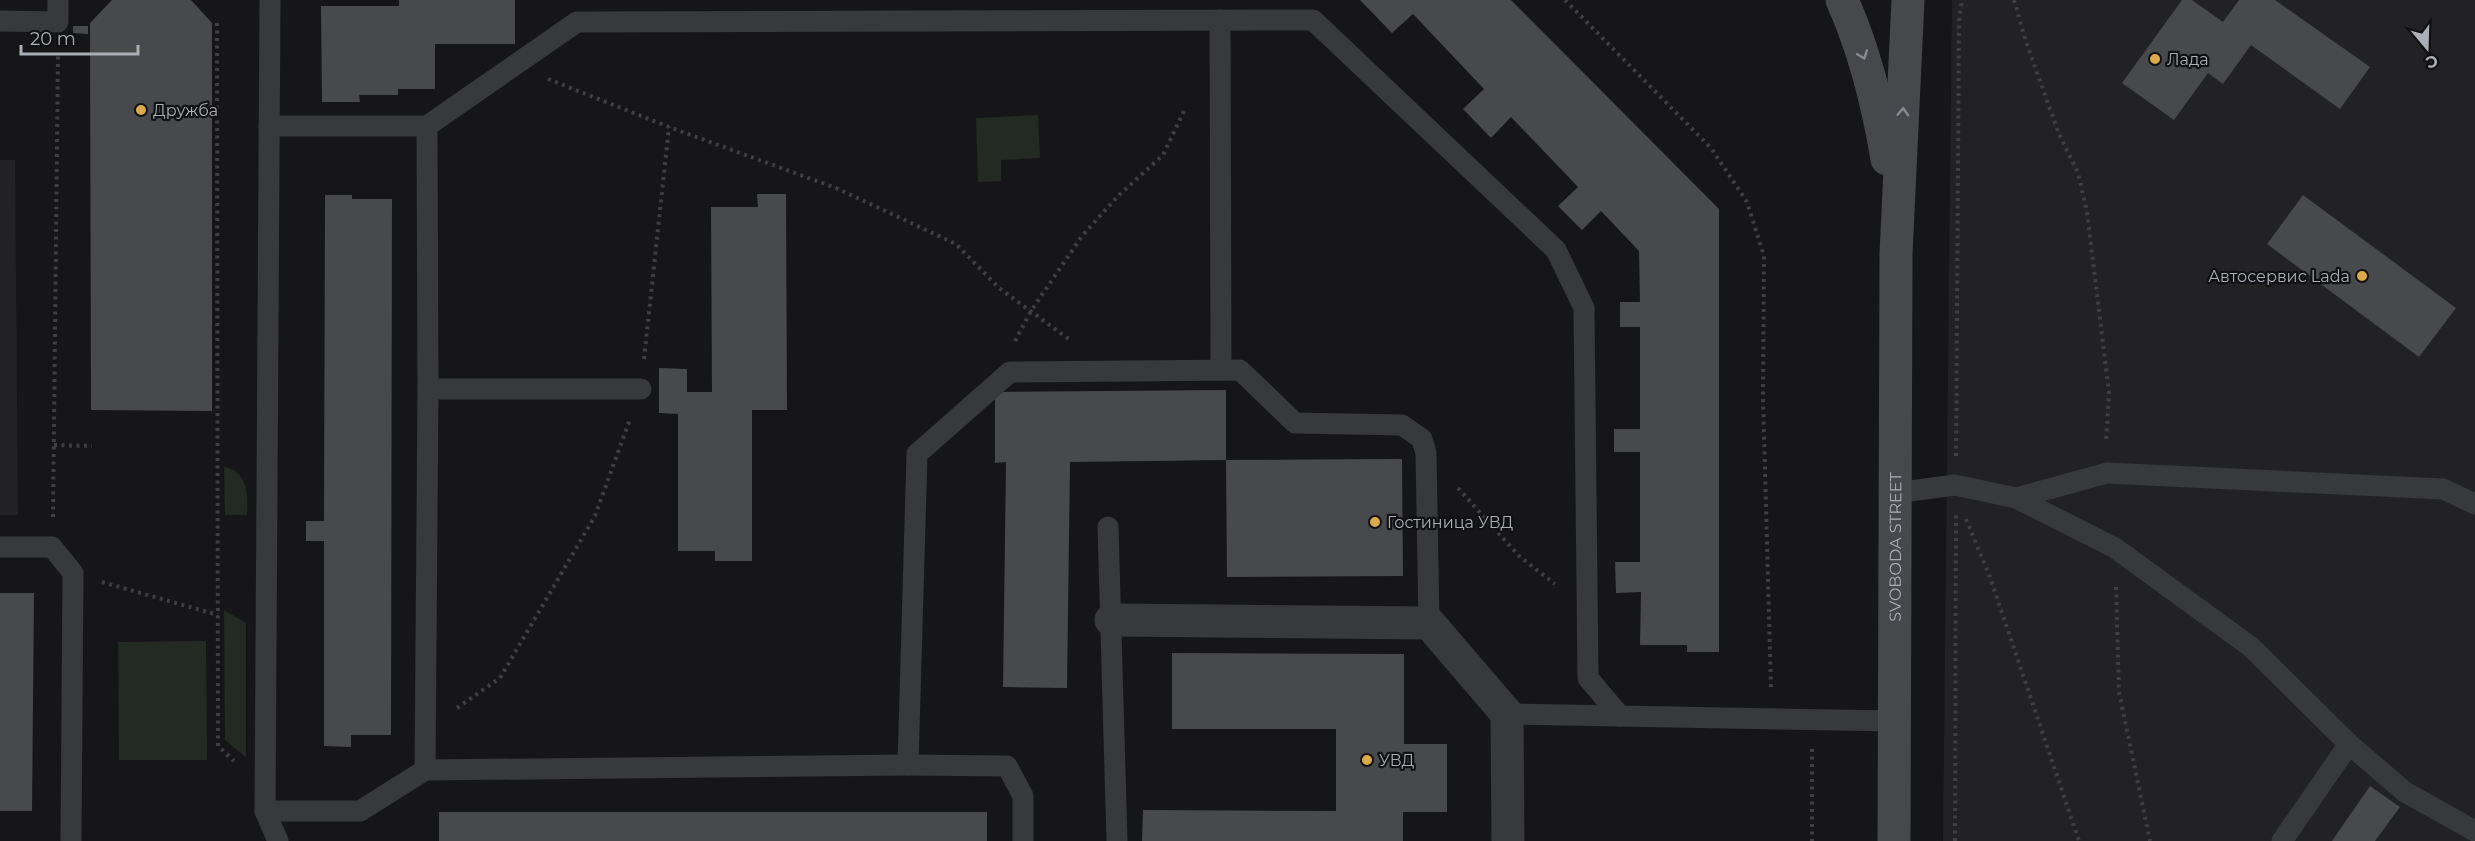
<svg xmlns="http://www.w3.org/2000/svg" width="2475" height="841" font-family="Montserrat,sans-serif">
<rect width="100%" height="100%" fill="#161618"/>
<g fill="#222225">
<path d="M1952,0H2475V841H1943Z"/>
<path d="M0,160H15L18,515H0Z"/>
</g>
<g fill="#232a24">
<path d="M1038,115L1040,158L1001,160V181L978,182L976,118Z"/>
<path d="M224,467C248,471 248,495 247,515H225Z"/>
<path d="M224,610L246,623V757L225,740Z"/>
<path d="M206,641L207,760H119L118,642Z"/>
</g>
<g fill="#48494d">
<path d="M112,0H191L212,23V411L91,410L90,23Z"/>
<path d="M399,0H515V44H435V89H398V95H359L360,102H322L321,6H399Z"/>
<path d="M1360,0H1511L1719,209V652H1687V645H1640L1641,592L1616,593L1615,562H1640V452H1614V429H1640V327H1620V302H1640L1639,251L1601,211L1582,230L1558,206L1578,187L1511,117L1491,138L1463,109L1484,89L1413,14L1392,33Z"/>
<path d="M2182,0H2192L2223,22L2239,0H2275L2370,67L2340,109L2251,45L2223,84L2208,73L2174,120L2122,83Z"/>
<path d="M73,26H88V34L73,33Z"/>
<path d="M757,194H786L787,410H752V561H715V551H678V414L659,413V368L687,369V392H712L711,207H758Z"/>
<path d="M325,195H352V199H392L391,735H351V747L324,746V541H306V521H324Z"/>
<path d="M2303,195L2456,308L2419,357L2267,244Z"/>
<path d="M1226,390V460L1070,462L1067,688L1003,687L1006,462L995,463V392Z"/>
<path d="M1402,459L1403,576L1227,577L1226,460Z"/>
<path d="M0,593H34L32,811H0Z"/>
<path d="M1172,653L1404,654V744H1447V812H1403V841H1142L1143,810L1336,811V729H1172Z"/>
<path d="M2370,786L2400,807L2375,841H2332Z"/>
<rect x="439" y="812" width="548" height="29"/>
</g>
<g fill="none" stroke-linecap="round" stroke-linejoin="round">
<g stroke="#3e3f43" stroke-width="4" stroke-dasharray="3 4.5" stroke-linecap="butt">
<path d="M1565,0L1711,148L1747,202L1764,256L1763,398L1771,688"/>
<path d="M2014,0L2026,42L2059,134L2078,173L2087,212L2109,393L2106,442"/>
<path d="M217,23L218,746L234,761"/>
<path d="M548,79L669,127L836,188L956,244L999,288L1070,340"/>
<path d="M1015,341L1031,311L1082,236L1118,196L1163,155L1185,109"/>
<path d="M644,359L669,127"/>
<path d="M54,445L92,446"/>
<path d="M1956,456L1959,22L1962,0"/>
<path d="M1458,488L1519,556L1555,584"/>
<path d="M53,517L58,53"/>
<path d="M1966,519L1990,577L2079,841"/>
<path d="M102,582L218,615"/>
<path d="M2116,587L2119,692L2150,841"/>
<path d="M457,708L500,678L595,516L630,419"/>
<path d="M1812,749V841"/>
<path d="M1955,841L1956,515"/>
</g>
<g stroke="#38393c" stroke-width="21">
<path d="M270,0L265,811L278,841"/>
<path d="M1220,20L1221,370"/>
<path d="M0,21L58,22V0"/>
<path d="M269,126H427"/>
<path d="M428,389H641"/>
<path d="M1895,493L1955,485L2016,498L2115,548L2251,647L2349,744L2405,792L2475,831"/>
<path d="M2016,498L2107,473L2443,489L2475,504"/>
<path d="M1108,527L1117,841"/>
<path d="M0,547H52L73,573L71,841"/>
<path d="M1507,714L1894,721"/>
<path d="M908,765L917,454L1010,372L1240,370L1295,423L1402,425L1422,439L1426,453L1429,623"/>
<path d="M425,770L428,389L427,126L577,22L1313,20L1556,250L1584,308L1588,678L1620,716"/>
<path d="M265,811H360L425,770L908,765L1007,766L1023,796V841"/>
<path d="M2282,841L2349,744"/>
</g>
<path stroke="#38393c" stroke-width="33" d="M1111,620L1429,623L1507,714L1508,841"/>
<g stroke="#46484c" stroke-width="33">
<path d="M1842,0C1865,51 1878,105 1887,159"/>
<path id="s1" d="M1894,841L1896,254L1908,0"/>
</g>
</g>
<defs><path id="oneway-chevron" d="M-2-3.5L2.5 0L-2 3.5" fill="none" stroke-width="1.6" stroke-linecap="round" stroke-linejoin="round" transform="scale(1.5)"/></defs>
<g stroke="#878a91">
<use href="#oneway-chevron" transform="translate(1863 55) rotate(70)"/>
<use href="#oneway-chevron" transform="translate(1903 112) rotate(-87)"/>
</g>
<g fill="#dbaa4b" stroke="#111113" stroke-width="2">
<circle cx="2155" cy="59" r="6"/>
<circle cx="141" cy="110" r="6"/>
<circle cx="2362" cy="276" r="6"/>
<circle cx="1375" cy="522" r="6"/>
<circle cx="1367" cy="760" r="6"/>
</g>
<g text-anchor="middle" stroke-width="4.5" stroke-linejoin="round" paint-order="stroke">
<g font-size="16" fill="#aaaeb6" stroke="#111113" text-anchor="start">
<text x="2167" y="65">Лада</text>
<text x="153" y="116">Дружба</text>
<text x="2350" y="282" text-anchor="end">Автосервис Lada</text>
<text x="1387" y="528">Гостиница УВД</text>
<text x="1379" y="766">УВД</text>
</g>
<g font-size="16" fill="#aaaeb6" stroke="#111113">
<text dy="6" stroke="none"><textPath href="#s1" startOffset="294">SVOBODA STREET</textPath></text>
</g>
</g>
<g transform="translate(2427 48) rotate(161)" stroke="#111113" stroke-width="4.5" paint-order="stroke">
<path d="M0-4.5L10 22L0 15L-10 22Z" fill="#aaaeb6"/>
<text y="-9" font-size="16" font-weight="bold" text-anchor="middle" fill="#aaaeb6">С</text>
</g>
<path d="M21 45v9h117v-9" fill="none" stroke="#aaaeb6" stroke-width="3"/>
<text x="30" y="45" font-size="18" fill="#aaaeb6" stroke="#111113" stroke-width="4.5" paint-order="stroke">20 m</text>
</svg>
